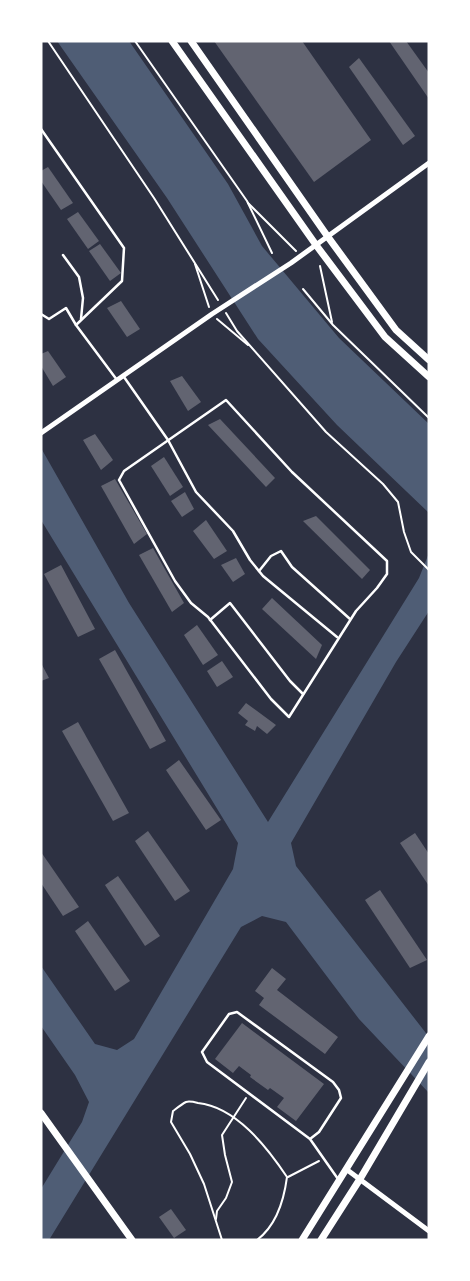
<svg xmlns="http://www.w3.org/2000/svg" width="470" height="1281" font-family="Mulish,sans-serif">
<rect width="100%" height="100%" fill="#2d3142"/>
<g fill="#4f5d75">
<path d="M57,41H129L228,184L262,246L339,338L429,424V513L337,425L258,339L167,198Z"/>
<path d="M41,448L129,603L268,822L419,578L429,553V611L396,662L291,843L296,866L429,1037V1093L359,1019L286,922L262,916L241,927L49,1240H41V1189L82,1122L89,1102L75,1075L41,1026V966L95,1044L117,1050L134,1039L233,869L238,843L41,520Z"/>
</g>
<g fill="#626471">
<path d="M214,41H302L371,140L314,182Z"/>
<path d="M389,41H406L429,73V99Z"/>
<path d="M359,58L415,136L403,145L349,67Z"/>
<path d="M48,167L73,203L61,210L41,181V171Z"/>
<path d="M78,212L99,241L88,249L67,219Z"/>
<path d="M100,244L121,273L110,281L89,251Z"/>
<path d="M121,301L140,329L127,337L107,308Z"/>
<path d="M48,351L66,377L53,386L41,366V354Z"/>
<path d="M182,376L201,402L188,411L170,381Z"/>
<path d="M220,419L275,478L266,487L208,425Z"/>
<path d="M95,434L113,460L101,470L83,440Z"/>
<path d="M164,457L183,487L170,496L151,466Z"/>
<path d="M115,479L147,534L134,544L101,486Z"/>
<path d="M185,492L194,509L182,517L171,501Z"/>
<path d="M316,516L370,570L362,579L303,521Z"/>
<path d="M206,520L227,551L214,559L193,531Z"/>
<path d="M153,548L184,603L172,612L139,555Z"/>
<path d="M236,558L245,574L233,582L221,565Z"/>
<path d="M61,565L95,629L78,637L44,574Z"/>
<path d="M272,598L322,645L316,659L262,609Z"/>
<path d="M197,625L218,655L203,665L184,635Z"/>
<path d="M115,650L166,741L150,749L99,659Z"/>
<path d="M222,661L233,677L217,687L207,671Z"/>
<path d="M41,663L49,678L41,681Z"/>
<path d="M246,703L276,725L267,734L257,726L255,731L245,725L248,721L238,713Z"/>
<path d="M78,722L129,813L113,821L62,731Z"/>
<path d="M179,760L221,820L206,830L166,770Z"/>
<path d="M148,831L190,891L175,901L135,841Z"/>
<path d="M415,833L429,854V886L400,843Z"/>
<path d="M41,852L79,907L63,916L41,883Z"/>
<path d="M118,876L160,936L145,946L105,885Z"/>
<path d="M380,890L427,960L410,968L365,900Z"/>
<path d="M88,921L130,981L115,991L75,931Z"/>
<path d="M272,968L286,979L277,990L338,1037L325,1054L259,1005L264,998L255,991Z"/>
<path d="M242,1023L324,1084L296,1121L277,1107L284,1098L270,1088L268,1090L250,1077L251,1075L239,1066L233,1073L215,1059Z"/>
<path d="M171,1209L186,1230L174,1238L159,1217Z"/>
</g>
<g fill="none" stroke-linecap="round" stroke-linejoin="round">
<g stroke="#fff" stroke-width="2">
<path d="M48,41L154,198L218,300"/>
<path d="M135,41L247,201L272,253"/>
<path d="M248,203L296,251"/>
<path d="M195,264L209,307"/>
<path d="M320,266L332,322"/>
<path d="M303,289L333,325L429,418"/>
<path d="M226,313L237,331L326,432L383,484L398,502L404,532L411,552L429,570"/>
<path d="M217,319L248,345"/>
<path d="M288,1177L319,1161"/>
<path d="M216,1219L217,1211L226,1198L232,1182L225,1155L222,1135L246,1098"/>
<path d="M222,1240L204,1184L190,1154L171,1122L173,1111C177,1108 182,1104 186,1102C189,1101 194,1102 198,1103C236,1107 267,1147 287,1177C284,1200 277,1225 257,1240"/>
</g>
<g stroke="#fff" stroke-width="2.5">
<path d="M41,129L124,248L122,281L76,325"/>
<path d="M63,255L79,277L83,298L81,319"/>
<path d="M41,314L49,319L66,308L76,325L117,380"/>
<path d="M124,377L168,440L196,492L233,531L250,560L263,576L337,637"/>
<path d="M226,400L292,472L387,561V574L377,588L356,611L289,717L271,699L208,617L191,603L175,581L119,480L124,471Z"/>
<path d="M259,571L271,556L281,551L292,567L350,619"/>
<path d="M210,620L230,603L290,681L303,694"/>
<path d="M310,1139L319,1132L341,1098L339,1090L333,1082L237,1012L229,1014L202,1052L207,1062L310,1139L338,1179"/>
</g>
<g stroke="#fff" stroke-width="5">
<path d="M41,433L212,314L291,263L429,163"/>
<path d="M346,1169L429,1231"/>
</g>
<g stroke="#fff" stroke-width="7">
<path d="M172,41L316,245L385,337L429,377"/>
<path d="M191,41L328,237L396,330L429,360"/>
<path d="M41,1113L132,1240"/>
<path d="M302,1240L429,1036"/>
<path d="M321,1240L360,1179L429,1062"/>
</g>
</g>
<rect width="470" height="1281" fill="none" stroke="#ffffff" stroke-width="85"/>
</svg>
